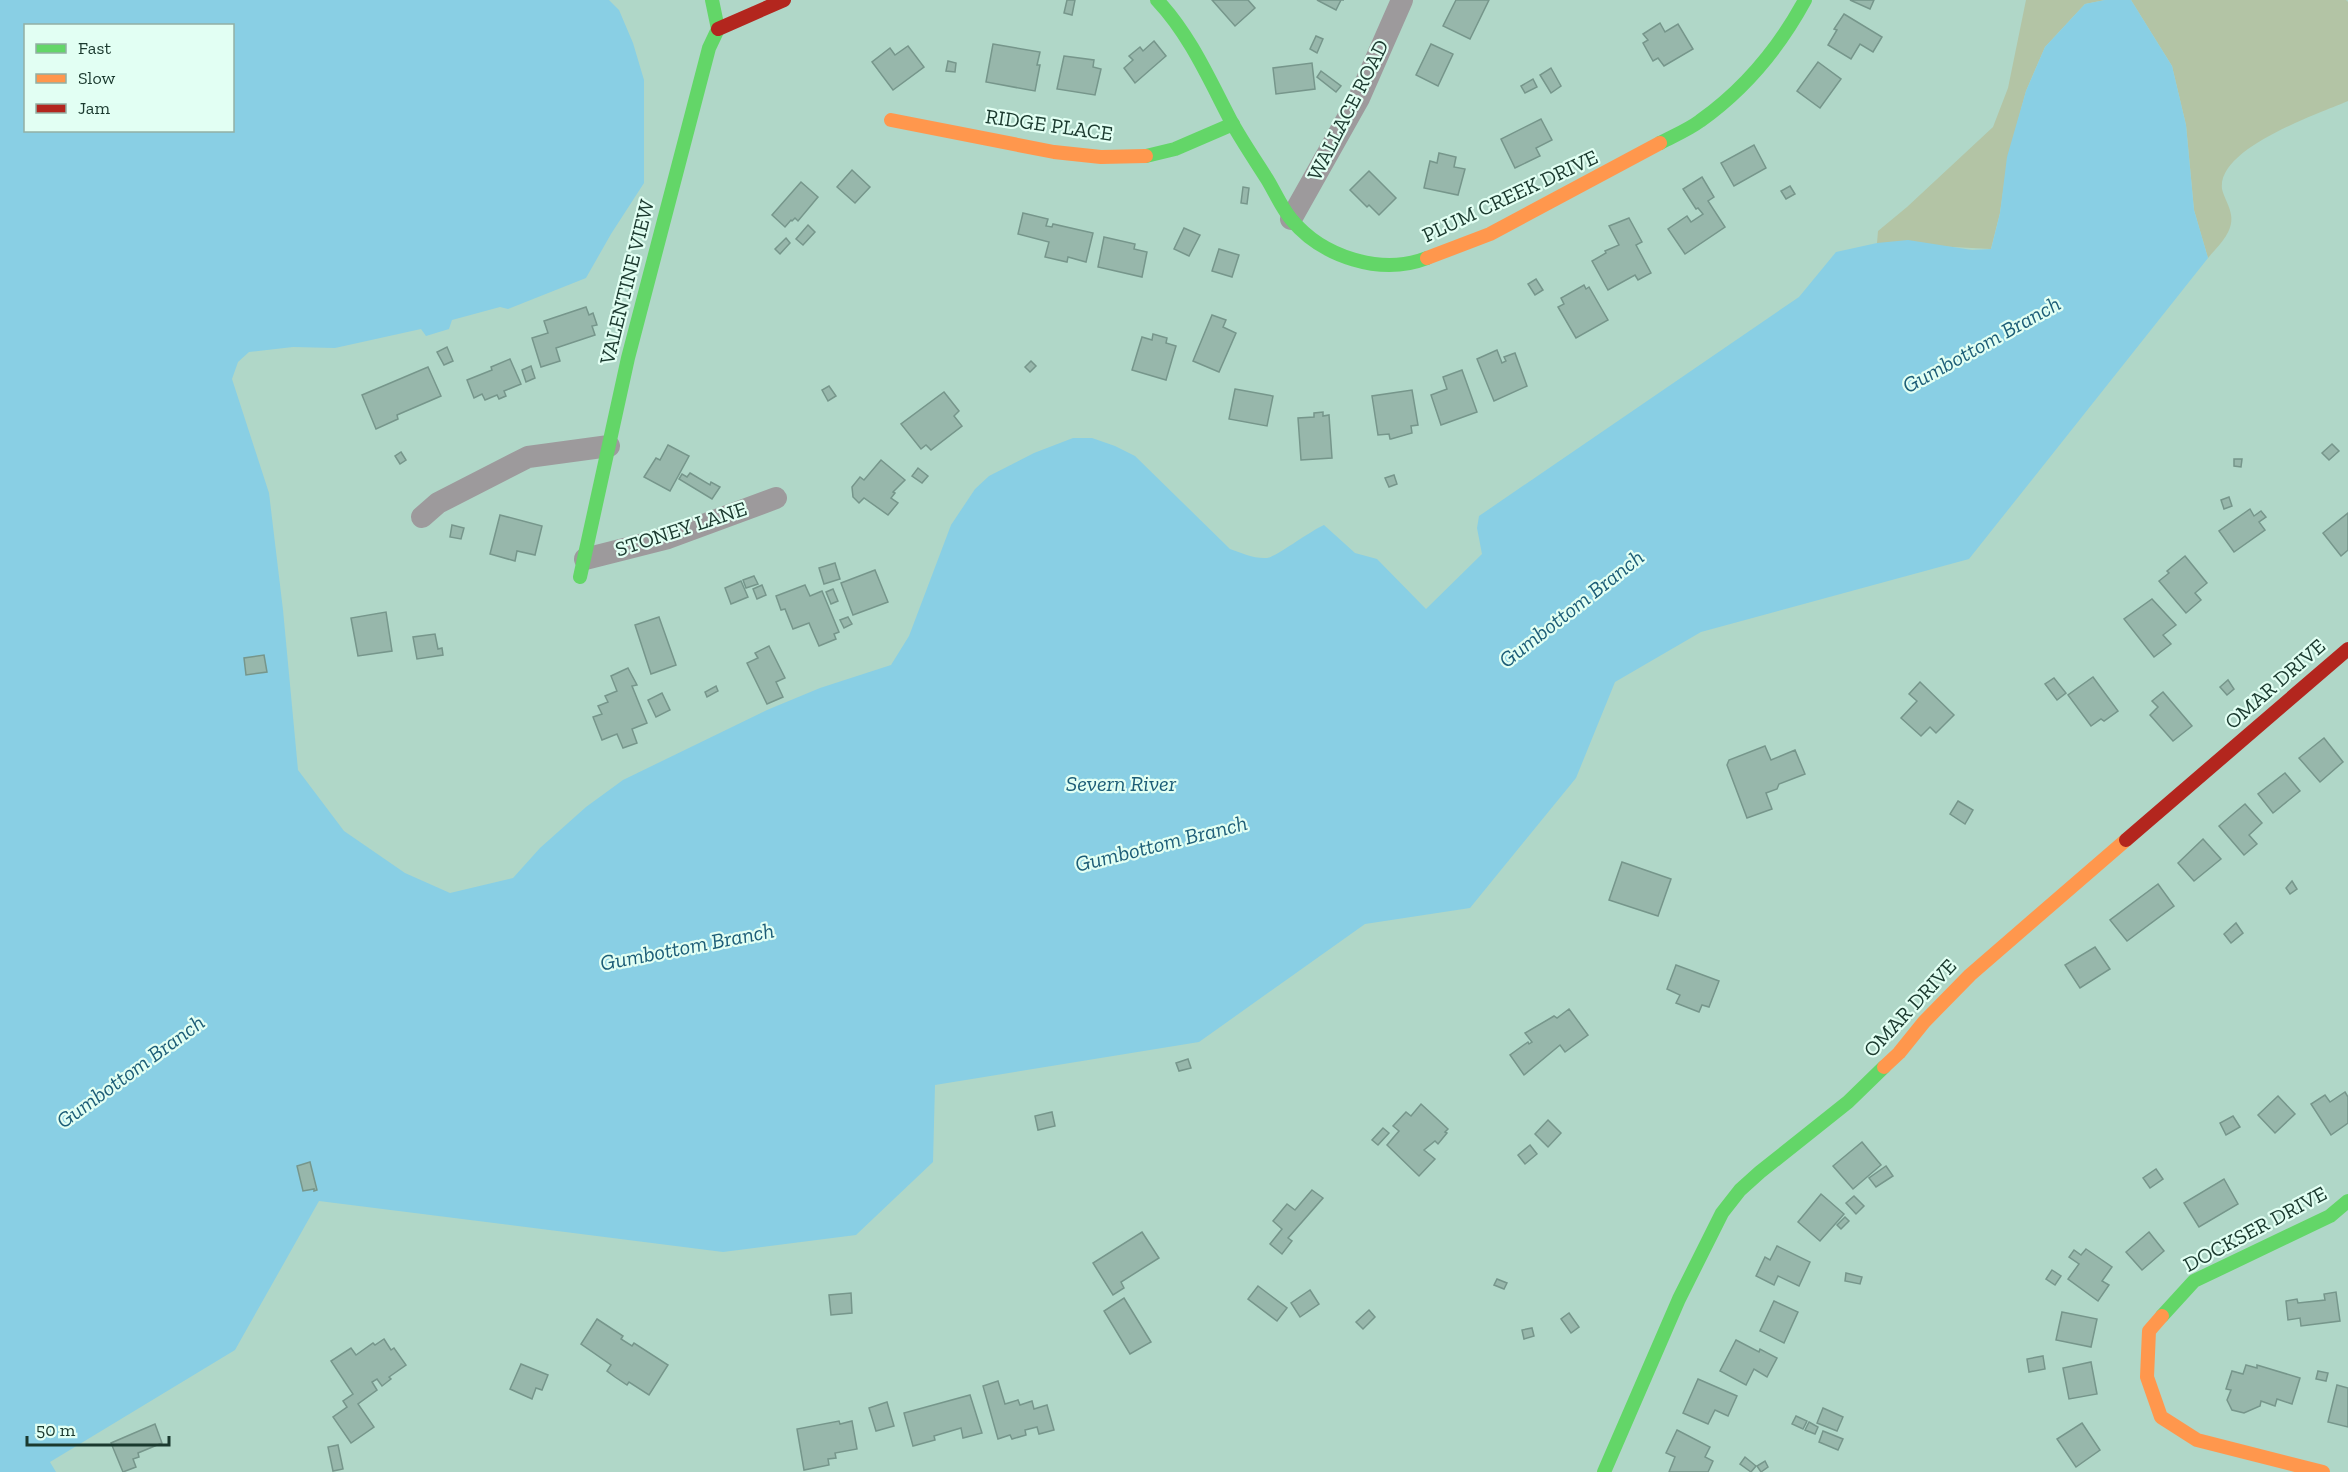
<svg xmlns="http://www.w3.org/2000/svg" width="2348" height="1472" font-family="'Zilla Slab',serif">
<rect width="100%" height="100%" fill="#b0d7c8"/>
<g fill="#b3c4a5">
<path d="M2026,0H2105L2085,4L2045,47L2026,91L2008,157L2000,213L1991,249L1877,243L1878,231L1907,207L1993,127L2008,88Z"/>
<path d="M2131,0H2346L2348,2V101C2318,114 2217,148 2222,189C2224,198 2230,206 2231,215C2234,232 2218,246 2208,258L2194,210L2186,125L2172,66Z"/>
</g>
<path fill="#89cfe4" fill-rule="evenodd" d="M0,0H609L619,10L633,43L644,80V183L611,234L586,278L508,309L500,307L452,320L449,329L426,336L421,329L335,348L293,347L249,352L238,362L232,379L269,493L283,610L298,770L344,831L405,873L450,893L513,878L540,848L586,807L623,780L767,710L820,688L891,665L909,636L951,525L975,489L989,476L1034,453L1073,438H1092L1115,446L1135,456L1230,549C1242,553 1254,559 1267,558C1276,557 1310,531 1324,525L1355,553L1377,559L1426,609L1482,554L1477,528L1479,516L1799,297L1836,252L1877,243L1908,240L1972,250L1991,249L2000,213L2007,157L2026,91L2045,47L2085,4L2105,0H2131L2172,66L2186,125L2194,210L2208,258L1969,559L1701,632L1615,682L1576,778L1470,908L1365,924L1199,1042L935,1085L933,1162L856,1235L723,1252L319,1201L235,1350L50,1462L56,1472H0ZM26,26H232V130H26Z"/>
<g fill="#97b7ab" stroke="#76968b" stroke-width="1.5">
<path d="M1067,0H1075L1072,15L1064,13Z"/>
<path d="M1212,0H1248L1255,8L1235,26Z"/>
<path d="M1317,0H1344H1341L1336,10Z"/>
<path d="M1456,0H1489L1470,39L1443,26Z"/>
<path d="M1850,0H1874L1870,9Z"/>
<path d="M1844,14L1882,37L1873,52L1860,44L1851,59L1828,45L1837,30L1834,29Z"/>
<path d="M1660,23L1665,32L1678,24L1693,49L1664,66L1658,58L1653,61L1643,43L1648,40L1643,34Z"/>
<path d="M1316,36L1323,39L1317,53L1310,49Z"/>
<path d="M1154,41L1166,56L1135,83L1124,68L1133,60L1129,56L1140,47L1143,51Z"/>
<path d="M993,44L1040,52L1037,65H1040L1035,91L986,82Z"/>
<path d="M1431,44L1453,54L1438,86L1416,75Z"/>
<path d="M908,46L924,67L893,90L872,62L890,48L895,55Z"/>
<path d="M1064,56L1094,60L1093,67L1101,69L1095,95L1057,89Z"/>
<path d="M948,61L956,63L955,72L946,71Z"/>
<path d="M1818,62L1841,79L1820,108L1797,91Z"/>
<path d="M1312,63L1315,89L1276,94L1273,68Z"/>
<path d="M1551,68L1561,86L1551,93L1540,75Z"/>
<path d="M1321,71L1341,86L1336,92L1317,77Z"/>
<path d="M1533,79L1537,87L1525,93L1521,86Z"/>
<path d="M1541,119L1552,140L1536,148L1540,156L1515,168L1501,139Z"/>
<path d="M1754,145L1766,168L1734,186L1721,163Z"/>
<path d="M1439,153L1456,157L1454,167L1465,169L1458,195L1424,188L1430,161L1437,163Z"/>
<path d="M852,170L870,187L855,203L837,187Z"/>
<path d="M1369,171L1396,198L1379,215L1369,205L1367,207L1350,190Z"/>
<path d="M1702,177L1714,197L1708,201L1725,227L1685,254L1668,229L1687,216L1691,222L1703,214L1698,208L1696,209L1683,189Z"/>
<path d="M801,182L818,197L798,221L795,218L792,221L791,220L785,227L772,215Z"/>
<path d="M1790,186L1795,194L1786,199L1781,191Z"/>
<path d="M1243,187L1249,188L1247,204L1241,203Z"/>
<path d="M1023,213L1048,219L1046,226L1052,227L1053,224L1093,233L1086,262L1068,257L1067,262L1045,257L1049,242L1018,234Z"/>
<path d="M1629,218L1642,242L1636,245L1651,273L1638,280L1635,275L1608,290L1592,261L1606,253L1605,251L1619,245L1609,226Z"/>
<path d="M808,225L815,232L803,245L796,239Z"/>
<path d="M1184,228L1200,235L1189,256L1174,249Z"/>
<path d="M1104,237L1135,244L1134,249L1147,252L1142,277L1098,267Z"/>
<path d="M786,238L790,243L780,254L775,249Z"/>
<path d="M1219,249L1239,255L1232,277L1212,271Z"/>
<path d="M1536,279L1543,290L1535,295L1528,284Z"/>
<path d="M1584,285L1586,289L1589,287L1608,320L1576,338L1558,307L1564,304L1561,298Z"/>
<path d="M586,307L589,315L593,313L597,325L592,326L595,335L556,348L560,361L541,367L532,338L548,333L544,321Z"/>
<path d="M1212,315L1226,320L1223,327L1236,333L1219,372L1193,361Z"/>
<path d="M1153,334L1167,338L1166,343L1176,346L1166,380L1132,370L1142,337L1152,340Z"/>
<path d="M447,347L453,361L444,365L437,352Z"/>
<path d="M1497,350L1502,363L1506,361L1504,357L1515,353L1527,386L1494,401L1477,359Z"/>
<path d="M510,359L521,384L504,391L506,396L499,399L497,395L485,400L482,394L474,398L467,380L492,370L491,367Z"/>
<path d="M1031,361L1036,366L1030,372L1025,367Z"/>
<path d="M531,366L535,378L526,382L522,370Z"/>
<path d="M428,367L441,396L397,415L398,419L376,429L362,395Z"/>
<path d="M1462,370L1477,412L1441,425L1431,395L1447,389L1443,377Z"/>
<path d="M829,386L836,396L828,401L822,390Z"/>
<path d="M1235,389L1273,396L1267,426L1229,419Z"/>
<path d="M1412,390L1418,425L1411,426L1412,433L1391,439H1390L1389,434L1378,435L1372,396Z"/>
<path d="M944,392L959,411L954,416L962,426L931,450L926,445L921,449L901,424Z"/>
<path d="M1323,412V416L1329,415L1332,458L1301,460L1298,418L1314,417V413Z"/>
<path d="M2332,444L2339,451L2329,460L2322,453Z"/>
<path d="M668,445L689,456L670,491L644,477L656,458L660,460Z"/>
<path d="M401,452L406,460L400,464L395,456Z"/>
<path d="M2234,459H2242L2241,467L2234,466Z"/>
<path d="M881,460L905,480L893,492L895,493L891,498L898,503L888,515L864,498L859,503L853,497L852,487L860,477L864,480Z"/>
<path d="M918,468L928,476L922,483L912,476Z"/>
<path d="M690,473L710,485L711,482L720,487L712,499L679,479L682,474L687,477Z"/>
<path d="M1394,475L1397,484L1389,487L1385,478Z"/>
<path d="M2229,497L2232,506L2224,509L2221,500Z"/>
<path d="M2250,509L2254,516L2261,511L2266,517L2259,522L2265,530L2234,552L2219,531Z"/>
<path d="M2348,513V550L2341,556L2323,533Z"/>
<path d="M500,515L542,526L535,555L517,551L515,561L490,554Z"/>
<path d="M452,525L464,528L461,539L450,537Z"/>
<path d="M2185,556L2207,583L2195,593L2201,600L2186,613L2159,581L2169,573L2167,571Z"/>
<path d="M835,563L840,579L824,584L819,568Z"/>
<path d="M875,570L888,602L853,615L841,583Z"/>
<path d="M754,576L758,584L746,588L743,580Z"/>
<path d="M741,581L748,597L731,604L725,588Z"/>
<path d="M762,585L766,595L757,599L753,589Z"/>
<path d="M805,585L810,596L822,591L839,632L834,634L836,639L819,646L809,623L793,629L785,609L781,610L776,596Z"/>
<path d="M833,589L838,601L831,604L826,592Z"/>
<path d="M2152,599L2176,625L2163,635L2171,644L2154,657L2124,619Z"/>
<path d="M386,612L392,651L358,656L351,618Z"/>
<path d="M659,617L676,665L651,674L635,625Z"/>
<path d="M848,617L852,624L844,628L840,620Z"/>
<path d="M435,634L438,649L442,648L443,655L417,659L413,637Z"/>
<path d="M769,646L785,678L776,682L783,697L767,704L747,663L758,658L755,653Z"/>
<path d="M264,655L267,672L246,675L244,658Z"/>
<path d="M628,668L637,685L632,686L647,723L632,729L637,743L623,748L617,734L602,740L593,717L602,714L598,706L608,702L605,696L617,691L611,676Z"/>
<path d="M2093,677L2118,711L2104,721L2101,719L2091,726L2068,695Z"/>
<path d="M2054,678L2066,693L2057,700L2045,684Z"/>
<path d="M2228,680L2234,689L2227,695L2220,687Z"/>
<path d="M1920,682L1954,715L1936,733L1930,727L1921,736L1901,718L1917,701L1909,694Z"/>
<path d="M716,686L718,691L707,697L705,692Z"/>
<path d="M2163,692L2192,726L2173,741L2150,715L2158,707L2152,701Z"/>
<path d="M662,693L670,710L656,717L648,700Z"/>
<path d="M2324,738L2343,762L2320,782L2299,758Z"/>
<path d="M1765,746L1771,760L1795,750L1805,774L1779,784L1777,789L1766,793L1772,809L1747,818L1727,765L1729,760Z"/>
<path d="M2285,773L2300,791L2273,813L2258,794Z"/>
<path d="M1958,801L1973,810L1965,824L1950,814Z"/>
<path d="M2245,804L2262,823L2249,835L2257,844L2244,855L2219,826Z"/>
<path d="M2203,839L2221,859L2194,881L2178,863Z"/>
<path d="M1622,862L1671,879L1658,916L1609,900Z"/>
<path d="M2292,881L2297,889L2290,894L2286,888Z"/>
<path d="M2158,884L2174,906L2127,941L2110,920Z"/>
<path d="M2236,923L2243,933L2231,943L2224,934Z"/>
<path d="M2095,947L2110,969L2080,988L2065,965Z"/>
<path d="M1676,965L1719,981L1709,1007L1702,1005L1699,1012L1676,1003L1680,995L1667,989Z"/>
<path d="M1569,1009L1588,1035L1565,1052L1560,1045L1524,1075L1510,1055L1528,1042L1529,1044L1532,1042L1525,1033L1554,1016L1557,1018Z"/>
<path d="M1188,1059L1191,1068L1179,1071L1176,1063Z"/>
<path d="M2345,1092L2348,1097V1123L2331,1135L2311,1104L2325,1095L2330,1102Z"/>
<path d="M2278,1096L2295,1114L2275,1133L2258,1115Z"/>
<path d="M1421,1104L1448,1129L1445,1132L1447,1133L1438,1144L1435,1141L1424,1150L1435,1159L1419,1176L1387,1145L1399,1131L1393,1126L1406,1112L1411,1116Z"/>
<path d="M1052,1112L1055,1126L1038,1130L1035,1116Z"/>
<path d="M2233,1116L2240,1127L2226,1135L2220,1123Z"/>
<path d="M1548,1120L1561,1133L1548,1147L1535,1134Z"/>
<path d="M1383,1128L1389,1133L1378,1145L1372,1140Z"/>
<path d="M1862,1142L1881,1165L1853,1189L1833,1166Z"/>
<path d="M1530,1145L1537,1154L1525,1164L1518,1155Z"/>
<path d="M310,1162L317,1190L314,1191V1189L303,1191L297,1166Z"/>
<path d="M1886,1166L1893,1176L1876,1187L1869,1178Z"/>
<path d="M2156,1169L2163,1179L2150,1188L2143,1178Z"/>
<path d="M2224,1179L2238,1204L2199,1227L2184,1203Z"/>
<path d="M1312,1190L1323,1198L1288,1238L1292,1241L1282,1254L1270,1244L1282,1229L1273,1221L1287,1204L1295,1210Z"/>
<path d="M1821,1194L1844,1214L1820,1241L1798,1222Z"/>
<path d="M1854,1196L1864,1206L1856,1214L1846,1203Z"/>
<path d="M1845,1217L1849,1221L1841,1229L1837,1225Z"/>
<path d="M1142,1232L1159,1258L1121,1282L1124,1288L1113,1295L1093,1263Z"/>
<path d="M2149,1232L2164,1251L2142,1270L2126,1252Z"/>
<path d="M1777,1246L1810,1262L1799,1286L1778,1276L1774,1285L1756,1276L1765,1257L1770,1260Z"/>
<path d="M2086,1249L2112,1267L2102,1281L2109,1285L2098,1301L2068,1279L2079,1264L2069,1257L2074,1250L2081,1255Z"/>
<path d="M2052,1270L2061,1276L2055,1285L2046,1279Z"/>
<path d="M1846,1273L1862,1277L1860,1284L1845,1281Z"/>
<path d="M1497,1279L1507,1283L1504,1289L1494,1285Z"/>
<path d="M1258,1286L1287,1308L1277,1321L1248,1299Z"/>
<path d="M1310,1290L1319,1304L1300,1317L1291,1303Z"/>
<path d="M2336,1292L2340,1321L2301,1326L2300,1318L2288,1320L2286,1301L2297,1299L2298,1303L2325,1300L2324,1294Z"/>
<path d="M851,1293L852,1313L831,1315L829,1295Z"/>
<path d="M1124,1298L1151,1342L1130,1354L1104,1311Z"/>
<path d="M1774,1301L1798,1312L1784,1343L1760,1331Z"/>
<path d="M1369,1310L1375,1317L1363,1329L1356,1322Z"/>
<path d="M2062,1312L2097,1319L2091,1347L2056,1340Z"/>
<path d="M1569,1313L1579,1327L1571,1333L1561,1319Z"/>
<path d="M597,1319L623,1336L621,1339L632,1346L634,1343L668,1365L649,1395L629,1382L627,1385L615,1377L607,1371L611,1365L581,1344Z"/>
<path d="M1532,1328L1534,1336L1524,1339L1522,1330Z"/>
<path d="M384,1339L391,1350L394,1348L406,1365L389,1377L391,1379L382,1386L377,1379L372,1382L377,1390L358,1404L374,1427L351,1443L333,1417L347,1407L343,1401L353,1394L331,1361L351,1348L356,1355L373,1343L375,1345Z"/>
<path d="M1736,1340L1759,1352L1760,1349L1777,1358L1767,1377L1754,1369L1746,1385L1720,1371Z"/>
<path d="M2043,1356L2045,1369L2029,1372L2027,1359Z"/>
<path d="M2091,1362L2097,1394L2069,1399L2063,1368Z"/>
<path d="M521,1364L548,1375L542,1390L536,1388L532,1399L510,1389Z"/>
<path d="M2246,1365L2257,1368V1365L2300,1378L2292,1404L2277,1399L2275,1406L2261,1401L2260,1406L2244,1413L2232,1410L2227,1400L2231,1390L2226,1389L2232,1371L2243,1374Z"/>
<path d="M2318,1371L2328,1373L2326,1381L2316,1379Z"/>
<path d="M1698,1379L1737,1396L1728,1416L1715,1410L1708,1424L1683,1413Z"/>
<path d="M998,1381L1005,1404L1018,1400L1020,1405L1032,1401L1034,1409L1047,1405L1054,1430L1039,1434L1037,1427L1025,1430L1026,1435L1012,1439L1010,1435L998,1439L983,1386Z"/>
<path d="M2337,1385L2348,1388V1427L2328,1422Z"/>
<path d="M970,1395L982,1433L963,1438L961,1428L934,1436L935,1440L913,1446L904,1413Z"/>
<path d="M887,1402L894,1426L876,1431L869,1408Z"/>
<path d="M1823,1408L1843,1417L1837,1431L1817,1423Z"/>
<path d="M1796,1416L1807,1421L1803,1429L1792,1424Z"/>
<path d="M839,1421L840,1424L852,1421L857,1449L835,1453L836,1458L828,1459L829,1465L804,1470L797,1429Z"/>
<path d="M1809,1422L1818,1427L1815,1434L1805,1430Z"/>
<path d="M2082,1423L2100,1450L2076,1467L2057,1439Z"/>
<path d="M155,1424L162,1443L138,1453L139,1457L133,1459L136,1467L123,1472L111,1443Z"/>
<path d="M1677,1430L1710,1447L1705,1457L1713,1461L1708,1472H1669L1675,1457L1666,1453Z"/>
<path d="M1823,1431L1843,1439L1838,1450L1819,1442Z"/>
<path d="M338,1445L343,1469L333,1471L328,1447Z"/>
<path d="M1745,1457L1756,1466L1751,1472L1740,1464Z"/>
<path d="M1765,1461L1768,1467L1761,1472L1757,1466Z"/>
</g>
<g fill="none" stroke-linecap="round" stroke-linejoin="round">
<g stroke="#9d9a9c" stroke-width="22">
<path d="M1291,219L1359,98L1402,0"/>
<path d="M422,517L438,503L528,457L609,446"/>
<path d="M585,559L668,538L776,498"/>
</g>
<g stroke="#63d668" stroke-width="14">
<path d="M1157,0C1190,35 1209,79 1231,121C1242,141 1255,160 1267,179C1275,192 1281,207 1291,219C1322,257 1381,276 1427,258"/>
<path d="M1660,143C1673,136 1688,130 1700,121C1745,89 1779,48 1805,0"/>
<path d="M1146,156L1175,149L1233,124"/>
<path d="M580,577L628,358L709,48L718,29L712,0"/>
<path d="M2162,1316L2194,1281L2330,1216L2348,1201"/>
<path d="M1604,1472L1679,1299L1722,1213L1740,1190L1760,1172L1848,1102L1884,1067"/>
</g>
<g stroke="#ff974d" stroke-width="14">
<path d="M891,120L1054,152L1101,157L1146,156"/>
<path d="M1427,258L1490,234L1660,143"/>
<path d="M1884,1067L1899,1053L1924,1022L1970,975L2126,840"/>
<path d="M2162,1316L2149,1331L2147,1377L2161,1417L2197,1440L2323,1472"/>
</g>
<g stroke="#b3261e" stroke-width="14">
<path d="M718,29L784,0"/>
<path d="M2126,840L2348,649"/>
</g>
</g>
<g text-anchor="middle" stroke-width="4.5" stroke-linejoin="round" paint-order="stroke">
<g font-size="21" fill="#1a392e" stroke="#e2fff3">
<text transform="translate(1348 110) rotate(-63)" y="7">WALLACE ROAD</text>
<text transform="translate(1049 125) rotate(8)" y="7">RIDGE PLACE</text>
<text transform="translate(1510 196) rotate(-25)" y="7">PLUM CREEK DRIVE</text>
<text transform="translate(627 282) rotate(-76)" y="7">VALENTINE VIEW</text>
<text transform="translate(681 529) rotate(-18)" y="7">STONEY LANE</text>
<text transform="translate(2275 684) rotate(-41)" y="7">OMAR DRIVE</text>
<text transform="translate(1910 1008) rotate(-47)" y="7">OMAR DRIVE</text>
<text transform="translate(2255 1229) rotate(-28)" y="7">DOCKSER DRIVE</text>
</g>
<g font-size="22" font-style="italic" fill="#1c5d77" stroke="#e2fff3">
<text transform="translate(1981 344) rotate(-29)" y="8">Gumbottom Branch</text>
<text transform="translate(1571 608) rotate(-38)" y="8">Gumbottom Branch</text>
<text x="1121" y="791">Severn River</text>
<text transform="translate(1161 843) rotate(-14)" y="8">Gumbottom Branch</text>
<text transform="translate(687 946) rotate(-11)" y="8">Gumbottom Branch</text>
<text transform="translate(130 1071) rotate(-36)" y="8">Gumbottom Branch</text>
</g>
</g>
<rect x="24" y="24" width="210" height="108" fill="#e2fff3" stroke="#92b0a4" stroke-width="1.5"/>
<rect x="36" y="44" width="30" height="9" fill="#63d668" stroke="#92b0a4" stroke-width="1.5"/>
<text x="78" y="54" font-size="18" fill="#1a392e">Fast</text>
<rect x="36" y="74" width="30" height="9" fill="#ff974d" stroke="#92b0a4" stroke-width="1.5"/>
<text x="78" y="84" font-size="18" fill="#1a392e">Slow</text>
<rect x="36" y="104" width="30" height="9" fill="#b3261e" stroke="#92b0a4" stroke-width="1.5"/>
<text x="78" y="114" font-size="18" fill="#1a392e">Jam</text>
<path d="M27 1436v9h142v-9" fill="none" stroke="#1a392e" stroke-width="3"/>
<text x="36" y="1436" font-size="18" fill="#1a392e" stroke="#e2fff3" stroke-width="4.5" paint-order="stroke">50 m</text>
</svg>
